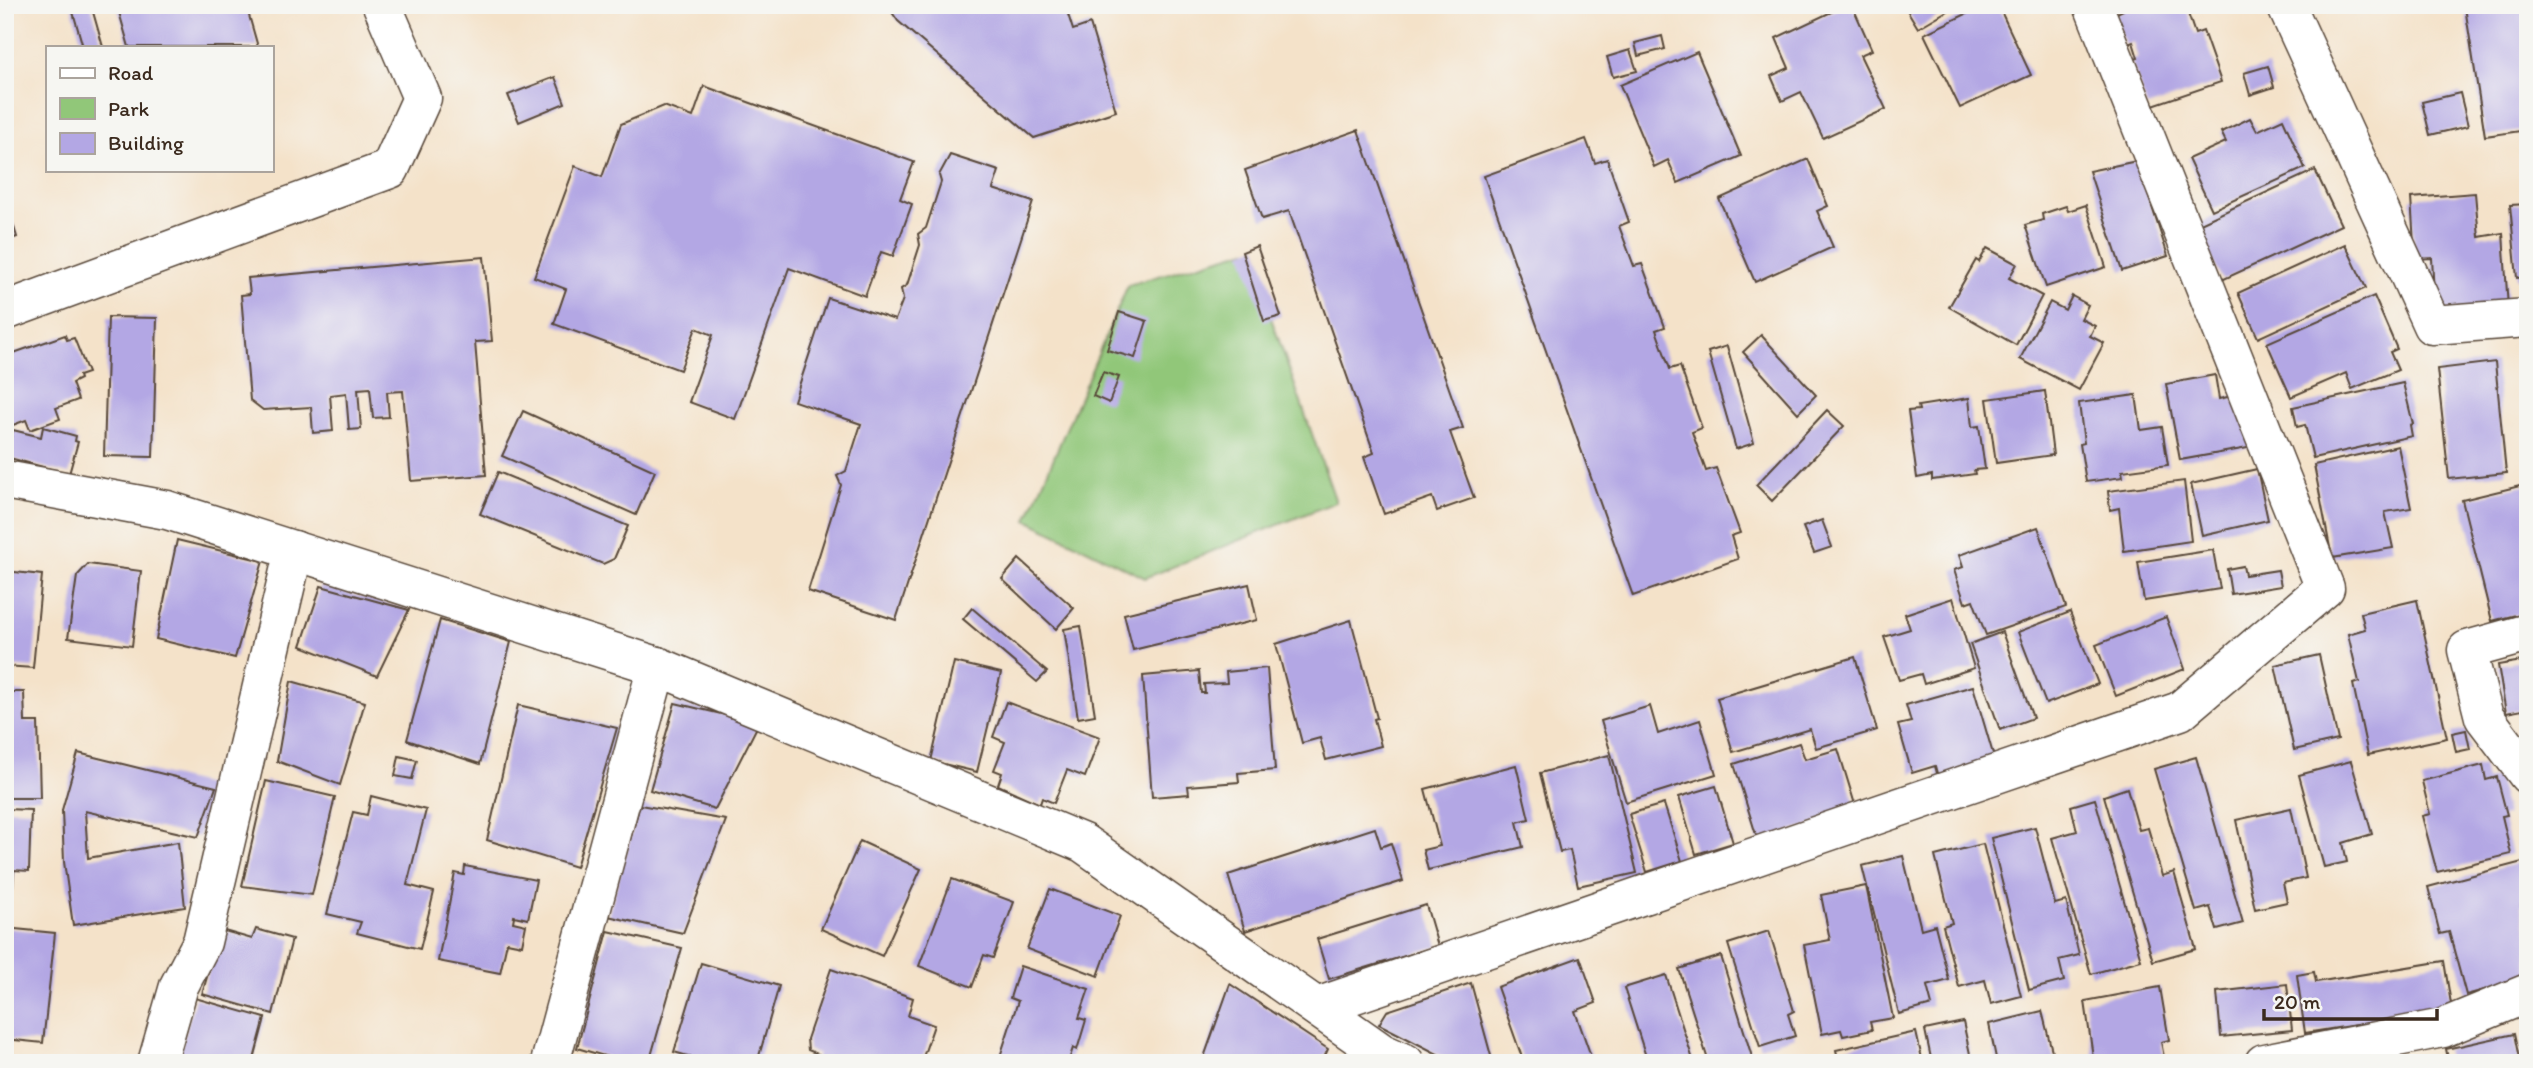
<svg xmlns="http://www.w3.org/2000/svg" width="2533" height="1068" font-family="Itim,sans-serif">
<rect width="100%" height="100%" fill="#f6f6f2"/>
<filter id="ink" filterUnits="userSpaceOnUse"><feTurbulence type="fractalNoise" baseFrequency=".0143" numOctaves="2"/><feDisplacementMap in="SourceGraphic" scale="14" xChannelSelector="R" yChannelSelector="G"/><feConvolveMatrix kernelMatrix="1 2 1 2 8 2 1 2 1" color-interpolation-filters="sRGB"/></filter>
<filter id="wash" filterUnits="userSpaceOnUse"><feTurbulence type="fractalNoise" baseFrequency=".00686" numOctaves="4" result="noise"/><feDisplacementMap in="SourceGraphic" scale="28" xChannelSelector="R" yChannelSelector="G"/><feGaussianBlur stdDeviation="1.57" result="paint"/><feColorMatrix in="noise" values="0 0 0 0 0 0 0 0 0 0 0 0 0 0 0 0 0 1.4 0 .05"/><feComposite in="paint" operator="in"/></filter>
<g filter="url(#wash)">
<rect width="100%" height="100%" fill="#f4e2c9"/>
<path fill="#91c779" stroke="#66784c" stroke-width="2" d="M1247,250L1336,502L1145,578L1027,520L1128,285Z"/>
<g id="blocks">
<g fill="#b3a7e4">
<path d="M71,5H91L103,47H83Z"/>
<path d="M117,5H246L258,47H129Z"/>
<path d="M887,5H1065L1073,30L1090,24L1116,111L1034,138L898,21Z"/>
<path d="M1846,5H1852L1872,50L1860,55L1886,109L1823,138L1801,92L1782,101L1771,76L1789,68L1776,38Z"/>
<path d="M1904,5H1957L1918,28Z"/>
<path d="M1985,5H1998L2031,75L1960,108L1924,34Z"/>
<path d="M2121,5H2185L2195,34L2203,31L2221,82L2147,107L2131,60L2138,58L2133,42L2125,45L2115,14L2123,10Z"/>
<path d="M2528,5V130L2485,136L2465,7Z"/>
<path d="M1662,36L1665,49L1638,56L1635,43Z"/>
<path d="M1630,50L1637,71L1613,77L1607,57Z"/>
<path d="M1697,52L1741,156L1678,183L1668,160L1654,167L1620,85Z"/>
<path d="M2268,66L2274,87L2250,95L2244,73Z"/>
<path d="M555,77L565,103L519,122L508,95Z"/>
<path d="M704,86L914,162L900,199L912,204L893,256L881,252L865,296L789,268L735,419L689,402L713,335L696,328L680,370L554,324L566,289L534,277L575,166L602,177L621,124L664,106L693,117Z"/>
<path d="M2460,93L2468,126L2430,135L2422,102Z"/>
<path d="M2250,118L2257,131L2283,119L2305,168L2212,210L2188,159L2226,142L2221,132Z"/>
<path d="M1358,130L1463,428L1450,432L1474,498L1437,511L1432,497L1384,514L1364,457L1374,453L1289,211L1262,219L1245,170Z"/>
<path d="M1586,139L1595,163L1607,159L1629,222L1619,226L1634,266L1642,264L1665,327L1656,330L1670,369L1680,366L1702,428L1692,432L1706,471L1716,468L1740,533L1731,536L1738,559L1633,596L1484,176Z"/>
<path d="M950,155L999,171L993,189L1033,202L896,620L808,591L841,485L837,476L846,471L861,424L794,401L828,298L895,320L903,299L901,289L907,285L920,245L918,234L926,228L941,182L939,175Z"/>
<path d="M1808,159L1828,206L1817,211L1833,247L1755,282L1719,199Z"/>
<path d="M2137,161L2168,256L2122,271L2089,171Z"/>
<path d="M2315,170L2341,225L2222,280L2196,225Z"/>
<path d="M2475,193L2479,237L2503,233L2508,308L2435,312L2432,258L2415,259L2411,198Z"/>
<path d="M2528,204V277L2517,278L2510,205Z"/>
<path d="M2086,205L2106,267L2046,287L2025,225L2043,220L2042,214L2066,206L2068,211Z"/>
<path d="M11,217L17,237L5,241V219Z"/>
<path d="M2345,244L2366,288L2258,338L2238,293Z"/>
<path d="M1257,246L1281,316L1264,321L1242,252Z"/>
<path d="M1987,248L2017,264L2009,278L2042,296L2016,345L1949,307L1976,260L1979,262Z"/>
<path d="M484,257L492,341L475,342L486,475L411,481L403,391L387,392L389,417L373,418L370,388L358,389L361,429L349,430L346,393L330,395L333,431L313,433L311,407L263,410L250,400L241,295L250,294L248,278Z"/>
<path d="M2072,296L2088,305L2081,319L2095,326L2090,336L2104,343L2079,390L2020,359L2050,302L2065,310Z"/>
<path d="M2374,296L2397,349L2390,352L2398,370L2352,389L2346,373L2291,397L2267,343Z"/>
<path d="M1119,312L1147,321L1135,358L1107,350Z"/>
<path d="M108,317L157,318L153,457L104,456Z"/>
<path d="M65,335L67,340L74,338L88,373L79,376L80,379L72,383L78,400L56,408L60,419L30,430L26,420L5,428V356Z"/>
<path d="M1761,335L1816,395L1798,413L1743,352Z"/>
<path d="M1727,346L1754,443L1736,449L1708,352Z"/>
<path d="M2495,362L2506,473L2449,479L2437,369Z"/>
<path d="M1103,372L1119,377L1109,403L1093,396Z"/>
<path d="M2215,375L2219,399L2232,396L2259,446L2180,460L2166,384Z"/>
<path d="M2403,383L2413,424L2410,425L2412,436L2313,458L2305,425L2297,427L2293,407Z"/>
<path d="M2045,391L2053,455L1996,463L1987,399Z"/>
<path d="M2136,395L2141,430L2162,427L2168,465L2122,471L2123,477L2086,482L2080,444L2084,443L2079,403Z"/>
<path d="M1969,398L1972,427L1979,426L1985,469L1974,470L1975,474L1932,480V475L1917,478L1908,411L1919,410L1918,406Z"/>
<path d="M1827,410L1844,426L1772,501L1756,485Z"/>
<path d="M523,411L655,471L636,515L502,456Z"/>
<path d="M43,427L76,436L75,441L78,442L69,474L6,457L13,430L41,437Z"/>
<path d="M2398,446L2411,508L2385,512L2393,548L2332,558L2314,465Z"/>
<path d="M2257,469L2268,520L2202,535L2191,484Z"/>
<path d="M498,472L628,526L614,559L603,564L480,514Z"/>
<path d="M2184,481L2191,541L2124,551L2119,508L2110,510L2108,491Z"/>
<path d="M2528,484V612L2492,621L2462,500Z"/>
<path d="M1822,520L1832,547L1814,553L1803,527Z"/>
<path d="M2038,527L2066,607L1986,635L1973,600L1965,603L1954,570L1963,567L1959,555Z"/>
<path d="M177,540L263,561L235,658L156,639Z"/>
<path d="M2213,550L2220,589L2144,601L2138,562Z"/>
<path d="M1019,559L1074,608L1056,629L1002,579Z"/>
<path d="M88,564L141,571L132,646L68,638L77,576Z"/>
<path d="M2243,566L2245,575L2278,570L2281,586L2231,594L2227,569Z"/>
<path d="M5,571L42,575L33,668L5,666Z"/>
<path d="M1249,584L1257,620L1133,650L1124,614Z"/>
<path d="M321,586L409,610L377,676L301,646Z"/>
<path d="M1953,598L1974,668L1924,684L1921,674L1899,680L1884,637L1910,629L1905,614Z"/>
<path d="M2417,600L2447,738L2368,755L2353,684L2359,682L2348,634L2365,629L2361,613Z"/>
<path d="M972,608L1047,672L1037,682L963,619Z"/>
<path d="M2070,612L2098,684L2046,704L2018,632Z"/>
<path d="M2166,617L2185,669L2116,696L2096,645Z"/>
<path d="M440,620L511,642L480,764L407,740Z"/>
<path d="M1351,620L1377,718L1374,719L1381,746L1326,760L1320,738L1302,743L1276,644Z"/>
<path d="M1081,626L1095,715L1078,718L1064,629Z"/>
<path d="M2002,632L2033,718L2000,730L1970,644Z"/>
<path d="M2319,655L2338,740L2294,750L2275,665Z"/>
<path d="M1855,657L1877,730L1816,748L1810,729L1733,752L1717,698Z"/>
<path d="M2528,660V709L2506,713L2498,665Z"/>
<path d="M954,662L1001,673L977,772L931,761Z"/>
<path d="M1267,668L1275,770L1238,773L1239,782L1188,786L1189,794L1152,797L1143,676L1199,671L1201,693H1205L1204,684L1227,683L1226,672Z"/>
<path d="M291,681L365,702L340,785L277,761Z"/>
<path d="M1973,686L1998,771L1941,788L1935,766L1912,773L1898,725L1911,722L1906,705Z"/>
<path d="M5,692H24L25,722H38L40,798H5Z"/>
<path d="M1006,702L1100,737L1085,777L1067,770L1054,803L1042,798L1040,804L998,785L1002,773L994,770L1005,742L993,737Z"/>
<path d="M675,703L759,723L715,809L650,790Z"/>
<path d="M518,705L617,728L576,867L487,840Z"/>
<path d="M1650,706L1658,734L1700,720L1716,774L1626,802L1601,721Z"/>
<path d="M2466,730L2470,749L2456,752L2452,733Z"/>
<path d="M1799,743L1805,759L1838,749L1857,811L1758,841L1734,764Z"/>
<path d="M78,753L216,787L198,837L85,811L88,858L178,842L185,907L73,925L64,862L62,810Z"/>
<path d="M1609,755L1637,873L1578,886L1570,850L1560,852L1540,773Z"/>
<path d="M399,756L417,760L412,779L395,776Z"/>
<path d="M2196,757L2243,923L2217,930L2210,907L2196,911L2154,769Z"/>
<path d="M2351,761L2372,834L2343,843L2347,862L2324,867L2299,775Z"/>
<path d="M1516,765L1529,819L1517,822L1523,847L1428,870L1423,850L1440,846L1425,789Z"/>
<path d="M2483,765L2486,780L2497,777L2507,815L2502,816L2511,854L2437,872L2422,816L2430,814L2422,781Z"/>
<path d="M266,781L335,797L312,895L242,886Z"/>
<path d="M1716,786L1733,843L1696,854L1679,797Z"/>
<path d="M2127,788L2139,830L2148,828L2162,876L2174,872L2196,949L2153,961L2104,796Z"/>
<path d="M371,796L426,810L407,885L434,892L420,949L357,933L361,922L327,914L353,812L367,815Z"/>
<path d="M2095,799L2141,960L2091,974L2052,838L2077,831L2071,806Z"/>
<path d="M1664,804L1682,861L1647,872L1629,814Z"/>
<path d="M640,805L726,820L683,933L608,916Z"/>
<path d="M2291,808L2306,878L2283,883L2287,902L2255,909L2236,820Z"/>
<path d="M5,809L31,810L29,871L14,870L13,888H5Z"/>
<path d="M2035,827L2055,904L2066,901L2079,955L2059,960L2064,981L2029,990L1991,838Z"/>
<path d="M1375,828L1381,847L1391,843L1403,881L1245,931L1228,875Z"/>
<path d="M860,841L921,869L882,956L821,929Z"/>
<path d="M1983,844L2021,996L1991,1004L1985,980L1959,987L1943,926L1952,923L1935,856Z"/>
<path d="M1903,856L1921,929L1935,925L1949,980L1927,986L1932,1005L1899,1014L1862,866Z"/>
<path d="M2526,861L2528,904L2521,906L2528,933V978L2466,995L2449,932L2440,934L2428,887Z"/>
<path d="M465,866L536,880L528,919L514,916L513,922L526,925L522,945L507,942L500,973L438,961L455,873L464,875Z"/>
<path d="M952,879L1014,902L993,958L984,955L972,987L919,966Z"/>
<path d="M1866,886L1893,1018L1870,1022L1872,1030L1843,1036L1841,1030L1822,1034L1804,945L1830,940L1821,895Z"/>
<path d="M1050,889L1120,916L1098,976L1027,949Z"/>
<path d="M1426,905L1438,946L1329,979L1317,939Z"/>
<path d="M5,928L55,933L43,1043L5,1039Z"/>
<path d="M256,929L292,939L273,1014L202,994L221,930L252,939Z"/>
<path d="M608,931L682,948L649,1063H628L577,1048Z"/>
<path d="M1769,931L1794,1011L1788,1014L1795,1036L1760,1047L1728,944Z"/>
<path d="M1721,956L1752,1057L1735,1063H1709L1679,969Z"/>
<path d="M1580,957L1596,1003L1575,1011L1592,1059L1583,1063H1524L1497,987Z"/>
<path d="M2444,961L2452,1010L2305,1033L2297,975L2314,972L2316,982Z"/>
<path d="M701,963L779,986L757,1063H712L674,1052Z"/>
<path d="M1020,966L1089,989L1079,1018L1086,1020L1077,1050L1073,1048L1068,1063H998L1018,1001L1010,998Z"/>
<path d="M831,969L913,998L908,1016L934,1025L921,1063H881L871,1059L869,1063H815L818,1054L808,1050L807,1039Z"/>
<path d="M1666,975L1694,1063H1648L1624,988Z"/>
<path d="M1471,983L1493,1063H1455L1379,1024L1387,1011Z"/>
<path d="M1230,984L1328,1049L1323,1060L1317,1063H1202Z"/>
<path d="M2287,984L2292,1030L2221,1037L2217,992Z"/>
<path d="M2160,987L2169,1040L2161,1042L2165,1062L2100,1063L2099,1056L2093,1057L2085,1001Z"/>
<path d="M195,998L265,1018L253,1063H177Z"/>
<path d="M2042,1011L2055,1063H1997L1989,1024Z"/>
<path d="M1963,1022L1972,1063H1932L1925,1030Z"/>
<path d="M1916,1032L1923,1063H1839L1836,1050Z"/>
<path d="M2514,1034L2520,1063H2449L2446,1049Z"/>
</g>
</g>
</g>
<g filter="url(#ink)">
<use href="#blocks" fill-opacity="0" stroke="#574638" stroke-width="2"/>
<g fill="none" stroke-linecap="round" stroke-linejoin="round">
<g stroke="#574638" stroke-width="41">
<g id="minor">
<path d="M2286,5L2432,325L2528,318"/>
<path d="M5,311L390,169L422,98L382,5"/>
<path d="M5,480L167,510L657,666"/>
<path d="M2528,633L2467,650L2484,717L2528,775"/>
<path d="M1317,1007L2180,711L2325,588L2093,5"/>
<path d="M157,1063L179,986L202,942L294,550"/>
<path d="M550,1063L657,666L1083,843L1382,1053L1405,1063"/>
<path d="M2264,1063L2443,1028L2528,993"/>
</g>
</g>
<use href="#minor" stroke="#fff" stroke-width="38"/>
</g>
</g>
<rect width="2533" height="1068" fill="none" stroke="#f6f6f2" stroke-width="28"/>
<rect x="46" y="46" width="228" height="126" fill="#f6f6f2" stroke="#aba49d" stroke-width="2"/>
<rect x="60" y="68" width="35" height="10" fill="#ffffff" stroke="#aba49d" stroke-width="2"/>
<text x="108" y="80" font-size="21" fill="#3b2a1e">Road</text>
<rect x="60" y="98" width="35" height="21" fill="#91c779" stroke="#aba49d" stroke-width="2"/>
<text x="108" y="116" font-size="21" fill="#3b2a1e">Park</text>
<rect x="60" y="133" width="35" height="21" fill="#b3a7e4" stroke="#aba49d" stroke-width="2"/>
<text x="108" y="150" font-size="21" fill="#3b2a1e">Building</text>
<path d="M2264 1009v10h173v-10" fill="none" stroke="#3b2a1e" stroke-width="3.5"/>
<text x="2274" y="1009" font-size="21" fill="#3b2a1e" stroke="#f6f6f2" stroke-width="5" paint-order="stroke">20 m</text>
</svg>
